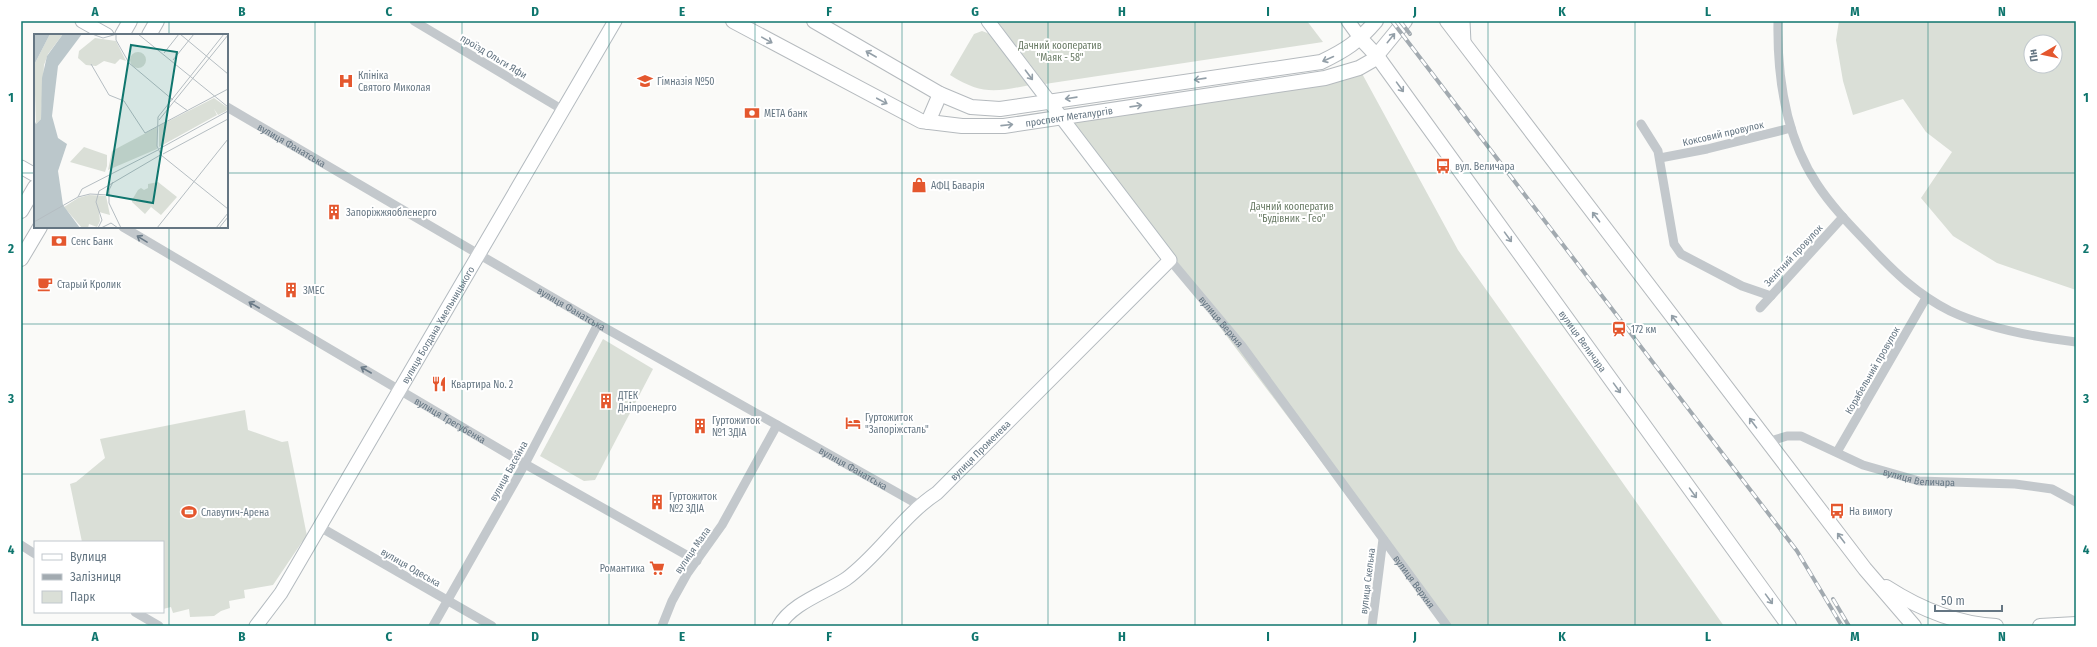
<svg xmlns="http://www.w3.org/2000/svg" width="2097" height="647" font-family="'Fira Sans Condensed',sans-serif">
<rect width="100%" height="100%" fill="#fafaf8"/>
<g fill="#dadfd7" fill-rule="evenodd">
<path d="M997,21H1307L1323,42L1045,84Z"/>
<path d="M1839,21H2076V290L1997,263L1953,236L1921,198L1952,152L1926,132L1903,99L1853,115L1843,81L1836,40ZM2031,42H2055V66H2031Z"/>
<path d="M982,31L990,34L1030,85C995,92 982,95 950,75L974,34Z"/>
<path d="M1359,68L1458,250L1724,626H1446L1061,117Z"/>
<path d="M603,339L653,369L595,480L584,481L540,456Z"/>
<path d="M245,410L248,430L282,442L288,441L308,541L302,542L273,585L244,590L245,598L229,601L230,608L221,611L214,616L190,617L189,609L173,613L171,607L163,609V542H82L70,484L76,482L105,458L100,439Z"/>
</g>
<g fill="none" stroke-linecap="round" stroke-linejoin="round">
<g stroke="#b3babf" stroke-width="15">
<g id="secondary">
<path d="M82,21L107,35"/>
<path d="M1348,21L1361,39"/>
<path d="M1463,21L1464,43"/>
<path d="M21,167L35,175"/>
<path id="s5" d="M256,626L281,593L615,21"/>
<path id="s6" d="M779,626C792,603 825,593 846,579C880,554 902,516 937,493L1170,260L988,21"/>
</g>
</g>
<g stroke="#b5babe" stroke-width="16">
<g id="primary">
<path id="s7" d="M733,21L921,121L962,126H1004L1325,78L1359,68L1373,60L1405,21"/>
<path d="M814,21L940,94L971,107L1000,109L1321,62C1346,50 1358,42 1376,21"/>
<path d="M1447,21L1865,569L1914,626"/>
<path d="M122,35L130,21"/>
<path d="M149,35L157,21"/>
<path id="s8" d="M1361,39L1377,56L1789,626"/>
<path d="M928,122L940,94"/>
<path d="M21,211L35,187"/>
<path d="M21,259L40,227"/>
<path d="M1886,587C1920,609 1956,624 1996,626"/>
<path d="M2040,626L2076,624"/>
</g>
</g>
<g stroke="#c3c8cc" stroke-width="9">
<path d="M414,21L563,110"/>
<path d="M1778,21C1777,76 1786,137 1817,184C1832,207 1852,227 1870,246C1894,272 1918,295 1950,311C1988,329 2034,337 2076,342"/>
<path id="s1" d="M227,107L598,324L919,505"/>
<path d="M1641,124L1658,151L1674,244L1681,254L1742,286L1771,296"/>
<path d="M1660,158L1707,149L1791,128"/>
<path id="s2" d="M123,227L525,464L697,561"/>
<path id="s3" d="M1170,260L1242,346L1447,626"/>
<path d="M1760,308L1843,217"/>
<path id="s4" d="M1767,442L1787,436H1801L1863,465L1919,481L2015,484L2052,489L2076,502"/>
<path d="M1837,452L1926,298"/>
<path d="M320,527L492,626"/>
<path d="M21,545L35,554"/>
<path d="M135,612L159,626"/>
<path d="M433,626L525,464L598,324"/>
<path d="M662,626L672,601L687,574L722,525L777,425"/>
<path d="M1372,626L1383,539"/>
</g>
<use href="#secondary" stroke="#fff" stroke-width="13"/>
<use href="#primary" stroke="#fff" stroke-width="14"/>
<g stroke="#a2aab0" stroke-width="4">
<g id="rail">
<path d="M1392,21L1797,551L1842,626"/>
<path d="M1400,21L1410,34"/>
<path d="M1833,599L1849,626"/>
</g>
</g>
<use href="#rail" stroke="#fff" stroke-width="2.5" stroke-dasharray="8" stroke-linecap="butt"/>
</g>
<defs><path id="oneway-shaft" d="M-6 0H5M1.5-3L5.5 0L1.5 3" fill="none" stroke-width="1.6" stroke-linecap="round" stroke-linejoin="round"/></defs>
<g stroke="#939fa8">
<use href="#oneway-shaft" transform="translate(1391 38) rotate(-51)"/>
<use href="#oneway-shaft" transform="translate(767 40) rotate(29)"/>
<use href="#oneway-shaft" transform="translate(871 54) rotate(-150)"/>
<use href="#oneway-shaft" transform="translate(1328 59) rotate(156)"/>
<use href="#oneway-shaft" transform="translate(1029 75) rotate(53)"/>
<use href="#oneway-shaft" transform="translate(1200 79) rotate(172)"/>
<use href="#oneway-shaft" transform="translate(1400 87) rotate(54)"/>
<use href="#oneway-shaft" transform="translate(1071 98) rotate(172)"/>
<use href="#oneway-shaft" transform="translate(882 101) rotate(28)"/>
<use href="#oneway-shaft" transform="translate(1136 106) rotate(-8)"/>
<use href="#oneway-shaft" transform="translate(1007 125) rotate(-6)"/>
<use href="#oneway-shaft" transform="translate(1596 217) rotate(-127)"/>
<use href="#oneway-shaft" transform="translate(1508 237) rotate(54)"/>
<use href="#oneway-shaft" transform="translate(1675 320) rotate(-127)"/>
<use href="#oneway-shaft" transform="translate(1617 388) rotate(54)"/>
<use href="#oneway-shaft" transform="translate(1753 423) rotate(-127)"/>
<use href="#oneway-shaft" transform="translate(1693 493) rotate(54)"/>
<use href="#oneway-shaft" transform="translate(1841 538) rotate(-127)"/>
<use href="#oneway-shaft" transform="translate(1769 599) rotate(54)"/>
</g>
<g stroke="#6a7a87">
<use href="#oneway-shaft" transform="translate(142 239) rotate(-148)"/>
<use href="#oneway-shaft" transform="translate(254 305) rotate(-150)"/>
<use href="#oneway-shaft" transform="translate(366 370) rotate(-150)"/>
</g>
<path fill="none" stroke="#0f766e" stroke-width="1" stroke-opacity="0.55" d="M169,21V35M315,21V626M462,21V626M609,21V626M755,21V626M902,21V626M1048,21V626M1195,21V626M1342,21V626M1488,21V626M1635,21V626M1782,21V626M1928,21V626M21,173H35M227,173H2076M169,227V626M21,324H2076M21,474H2076"/>
<defs>
<g id="hospital-bare" transform="scale(1.2)"><path d="M-5-5h3v3.5h4V-5h3V5h-3V1.5h-4V5h-3Z" fill="#e4572e" stroke="#fff" stroke-width="2.5" paint-order="stroke"/></g>
<g id="school-bare" transform="scale(1.2)"><path d="M0-5L7-2L0 1L-7-2ZM-4 1L0 2.5L4 1V4Q0 6-4 4Z" fill="#e4572e" stroke="#fff" stroke-width="2.5" paint-order="stroke"/></g>
<g id="bank-bare" transform="scale(1.2)"><path d="M-6-4H6V4H-6ZM0-2.3a2.3 2.3 0 1 0 0 4.6a2.3 2.3 0 1 0 0-4.6Z" fill="#e4572e" stroke="#fff" stroke-width="2.5" paint-order="stroke"/></g>
<g id="bus-bare" transform="scale(1.2)"><path d="M-5-6H5V4H4V6H2V4H-2V6H-4V4H-5ZM-3.5-4V0h7V-4ZM-3.5 1.2v1.5H-2V1.2ZM2 1.2v1.5H3.5V1.2Z" fill="#e4572e" stroke="#fff" stroke-width="2.5" paint-order="stroke"/></g>
<g id="shop-bare" transform="scale(1.2)"><path d="M-5-2.5h2.3a2.7 3.5 0 0 1 5.4 0H5L5.5 6h-11ZM-1.5-2.5h3a1.5 2.3 0 0 0-3 0Z" fill="#e4572e" stroke="#fff" stroke-width="2.5" paint-order="stroke"/></g>
<g id="building-bare" transform="scale(1.2)"><path d="M-4-6H4V6H1V3H-1V6H-4ZM-2.5-4.3h1.7v1.8h-1.7ZM.8-4.3h1.7v1.8H.8ZM-2.5-1h1.7V.8h-1.7ZM.8-1h1.7V.8H.8Z" fill="#e4572e" stroke="#fff" stroke-width="2.5" paint-order="stroke"/></g>
<g id="cafe-bare" transform="scale(1.2)"><path d="M-5.5-4.5H6V0H3Q3 3.5 0 3.5H-2.5Q-5.5 3.5-5.5 0ZM3-3.2v2h1.7v-2ZM-6 4.5H4V6H-6Z" fill="#e4572e" stroke="#fff" stroke-width="2.5" paint-order="stroke"/></g>
<g id="station-bare" transform="scale(1.2)"><path d="M-3-6H3Q5-6 5-4V2Q5 4 3 4L4.5 6H3L1.5 4h-3L-3 6H-4.5L-3 4Q-5 4-5 2V-4Q-5-6-3-6ZM-3.5-4v3h7v-3ZM-3.5 1v1.5H-2V1ZM2 1v1.5H3.5V1Z" fill="#e4572e" stroke="#fff" stroke-width="2.5" paint-order="stroke"/></g>
<g id="restaurant-bare" transform="scale(1.2)"><path d="M-5-6h1v4h1v-4h1v4h1v-4h1v5L-1.5 .5V6h-2V.5L-5-1ZM5-6V6H3V1.5H1.5Q1.5-4 5-6Z" fill="#e4572e" stroke="#fff" stroke-width="2.5" paint-order="stroke"/></g>
<g id="hotel-bare" transform="scale(1.2)"><path d="M-6-4.5h1.5V1H6V5H4.5V3h-9V5H-6ZM-4 0a1.8 1.8 0 1 1 3.6 0ZM.5 0V-2.5h3Q6-2.5 6 0Z" fill="#e4572e" stroke="#fff" stroke-width="2.5" paint-order="stroke"/></g>
<g id="stadium-bare" transform="scale(1.2)"><path d="M0-5a6.5 5 0 1 0 0 10a6.5 5 0 1 0 0-10ZM-3.5-1.8h7v3.6h-7Z" fill="#e4572e" stroke="#fff" stroke-width="2.5" paint-order="stroke"/></g>
<g id="supermarket-bare" transform="scale(1.2)"><path d="M-6-5.5h2.5l.6 2H6L4.5 2H-2.5L-4.4-4H-6ZM-1.5 3.2a1.3 1.3 0 1 0 .1 0ZM3 3.2a1.3 1.3 0 1 0 .1 0Z" fill="#e4572e" stroke="#fff" stroke-width="2.5" paint-order="stroke"/></g>
</defs>
<g fill-rule="evenodd">
<use href="#hospital-bare" x="346" y="81"/>
<use href="#school-bare" x="645" y="81"/>
<use href="#bank-bare" x="752" y="113"/>
<use href="#bus-bare" x="1443" y="166"/>
<use href="#shop-bare" x="919" y="185"/>
<use href="#building-bare" x="334" y="212"/>
<use href="#bank-bare" x="59" y="241"/>
<use href="#cafe-bare" x="45" y="284"/>
<use href="#building-bare" x="291" y="290"/>
<use href="#station-bare" x="1619" y="329"/>
<use href="#restaurant-bare" x="439" y="384"/>
<use href="#building-bare" x="606" y="401"/>
<use href="#hotel-bare" x="853" y="423"/>
<use href="#building-bare" x="700" y="426"/>
<use href="#building-bare" x="657" y="502"/>
<use href="#bus-bare" x="1837" y="511"/>
<use href="#stadium-bare" x="189" y="512"/>
<use href="#supermarket-bare" x="657" y="568"/>
</g>
<g text-anchor="middle" stroke-width="4" stroke-linejoin="round" paint-order="stroke">
<g font-size="10" fill="#687a64" stroke="#fff">
<text x="1060" y="49">Дачний кооператив<tspan x="1060" dy="12">"Маяк - 58"</tspan></text>
<text x="1292" y="210">Дачний кооператив<tspan x="1292" dy="12">"Будівник - Гео"</tspan></text>
</g>
<g font-size="10" fill="#657683" stroke="#fff">
<text transform="translate(494 56) rotate(31)" y="4">проїзд Ольги Яфи</text>
<text dy="4" stroke="none"><textPath href="#s7" startOffset="362">проспект Металургів</textPath></text>
<text transform="translate(1723 133) rotate(-13)" y="4">Коксовий провулок</text>
<text dy="4" stroke="none"><textPath href="#s1" startOffset="75">вулиця Фанатська</textPath></text>
<text transform="translate(1793 255) rotate(-47)" y="4">Зенітний провулок</text>
<text dy="4" stroke="none"><textPath href="#s1" startOffset="399">вулиця Фанатська</textPath></text>
<text dy="4" stroke="none"><textPath href="#s3" startOffset="80">вулиця Верхня</textPath></text>
<text dy="4" stroke="none"><textPath href="#s5" startOffset="352">вулиця Богдана Хмельницького</textPath></text>
<text dy="4" stroke="none"><textPath href="#s8" startOffset="375">вулиця Величара</textPath></text>
<text transform="translate(1872 370) rotate(-60)" y="4">Корабельний провулок</text>
<text dy="4" stroke="none"><textPath href="#s2" startOffset="380">вулиця Трегубенка</textPath></text>
<text dy="4" stroke="none"><textPath href="#s6" startOffset="269">вулиця Променева</textPath></text>
<text dy="4" stroke="none"><textPath href="#s1" startOffset="723">вулиця Фанатська</textPath></text>
<text transform="translate(508 471) rotate(-61)" y="4">вулиця Басейна</text>
<text dy="4" stroke="none"><textPath href="#s4" startOffset="161">вулиця Величара</textPath></text>
<text transform="translate(692 550) rotate(-55)" y="4">вулиця Мала</text>
<text transform="translate(411 567) rotate(30)" y="4">вулиця Одеська</text>
<text transform="translate(1367 581) rotate(-83)" y="4">вулиця Скельна</text>
<text dy="4" stroke="none"><textPath href="#s3" startOffset="404">вулиця Верхня</textPath></text>
</g>
<g font-size="10" fill="#657683" stroke="#fff" text-anchor="start">
<text x="358" y="79">Клініка<tspan x="358" dy="12">Святого Миколая</tspan></text>
<text x="657" y="85">Гімназія №50</text>
<text x="764" y="117">МЕТА банк</text>
<text x="1455" y="170">вул. Величара</text>
<text x="931" y="189">АФЦ Баварiя</text>
<text x="346" y="216">Запоріжжяобленерго</text>
<text x="71" y="245">Сенс Банк</text>
<text x="57" y="288">Старый Кролик</text>
<text x="303" y="294">ЗМЕС</text>
<text x="1631" y="333">172 км</text>
<text x="451" y="388">Квартира No. 2</text>
<text x="618" y="399">ДТЕК<tspan x="618" dy="12">Дніпроенерго</tspan></text>
<text x="865" y="421">Гуртожиток<tspan x="865" dy="12">"Запоріжсталь"</tspan></text>
<text x="712" y="424">Гуртожиток<tspan x="712" dy="12">№1 ЗДІА</tspan></text>
<text x="669" y="500">Гуртожиток<tspan x="669" dy="12">№2 ЗДІА</tspan></text>
<text x="1849" y="515">На вимогу</text>
<text x="201" y="516">Славутич-Арена</text>
<text x="645" y="572" text-anchor="end">Романтика</text>
</g>
</g>
<g transform="translate(34 34)">
<rect width="194" height="194" fill="#fafaf8"/>
<path d="M16,0H29L14,20L10,31L7,85L2,90L0,31ZM61,4L82,7L92,27L86,25L81,30L70,27L62,32L52,31L44,24L45,17ZM96 26a8 8 0 1 1 16 0a8 8 0 1 1-16 0ZM180,64L194,74L192,77L184,81L180,75L183,81L125,113V92ZM123,93V115L74,136L78,117ZM50,113L73,121V132L71,138L36,128ZM124,148L143,163L127,181L117,173L111,180L98,168V166L104,156L107,154L110,156L114,154V150ZM55,161L72,162L76,181L65,178L66,187L63,193L55,190L54,194H48L30,173L44,164Z" fill="#dadfd7"/>
<path d="M0,0H16L0,31ZM29,0H48L24,32L18,82L24,104L33,110L24,137L29,171L46,194H0V86L2,90L7,85L8,44L13,22Z" fill="#bbc7cb"/>
<path fill="none" stroke="#b5bdc2" stroke-width="1" d="M58,0L69,4L83,0M104,0L194,73M146,0L194,40M190,0L124,83L123,112L127,121L194,175M82,1V6L95,29L139,66M130,19L145,0M139,26L160,0M57,30L75,61L90,67L111,99L194,55M140,67L154,77M125,86L194,1M125,115L194,77M129,120L194,85M79,148L75,156V169L87,194M44,163L48,155L124,116M0,188L44,163L56,160L75,161M64,194L68,186L62,168L65,157L128,120M67,194L77,189L84,194M123,194L194,105M182,194L194,179M185,194L194,183"/>
<path fill="#0f766e" fill-opacity="0.15" stroke="#0f766e" stroke-width="2" d="M97,11L143,18L119,169L73,161Z"/>
<rect width="194" height="194" fill="none" stroke="#657683" stroke-width="2"/>
</g>
<rect width="2097" height="647" fill="none" stroke="#ffffff" stroke-width="44"/>
<rect x="34" y="541" width="130" height="72" fill="#ffffff" stroke="#c1c8cd"/>
<rect x="42" y="554" width="20" height="6" fill="#ffffff" stroke="#c1c8cd"/>
<text x="70" y="561" font-size="12" fill="#657683">Вулиця</text>
<rect x="42" y="574" width="20" height="6" fill="#a2aab0" stroke="#c1c8cd"/>
<text x="70" y="581" font-size="12" fill="#657683">Залізниця</text>
<rect x="42" y="591" width="20" height="12" fill="#dadfd7" stroke="#c1c8cd"/>
<text x="70" y="601" font-size="12" fill="#657683">Парк</text>
<g transform="translate(2043 54) rotate(261)"><circle r="19" fill="#ffffff" stroke="#c1c8cd"/>
<path d="M0-3L7 15L0 10L-7 15Z" fill="#e4572e"/>
<text y="-6" font-size="11" font-weight="bold" text-anchor="middle" fill="#657683">Пн</text>
</g>
<path d="M1935 605v6h67v-6" fill="none" stroke="#657683" stroke-width="2"/>
<text x="1941" y="605" font-size="12" fill="#657683" stroke="#ffffff" stroke-width="3" paint-order="stroke">50 m</text>
<rect x="22" y="22" width="2053" height="603" fill="none" stroke="#0f766e" stroke-width="1.5"/>
<g font-size="13" text-anchor="middle" font-weight="bold" fill="#0f766e">
<text x="95" y="16">A</text>
<text x="242" y="16">B</text>
<text x="389" y="16">C</text>
<text x="535" y="16">D</text>
<text x="682" y="16">E</text>
<text x="829" y="16">F</text>
<text x="975" y="16">G</text>
<text x="1122" y="16">H</text>
<text x="1268" y="16">I</text>
<text x="1415" y="16">J</text>
<text x="1562" y="16">K</text>
<text x="1708" y="16">L</text>
<text x="1855" y="16">M</text>
<text x="2002" y="16">N</text>
<text x="11" y="102">1</text>
<text x="2086" y="102">1</text>
<text x="11" y="253">2</text>
<text x="2086" y="253">2</text>
<text x="11" y="403">3</text>
<text x="2086" y="403">3</text>
<text x="11" y="554">4</text>
<text x="2086" y="554">4</text>
<text x="95" y="641">A</text>
<text x="242" y="641">B</text>
<text x="389" y="641">C</text>
<text x="535" y="641">D</text>
<text x="682" y="641">E</text>
<text x="829" y="641">F</text>
<text x="975" y="641">G</text>
<text x="1122" y="641">H</text>
<text x="1268" y="641">I</text>
<text x="1415" y="641">J</text>
<text x="1562" y="641">K</text>
<text x="1708" y="641">L</text>
<text x="1855" y="641">M</text>
<text x="2002" y="641">N</text>
</g>
</svg>
